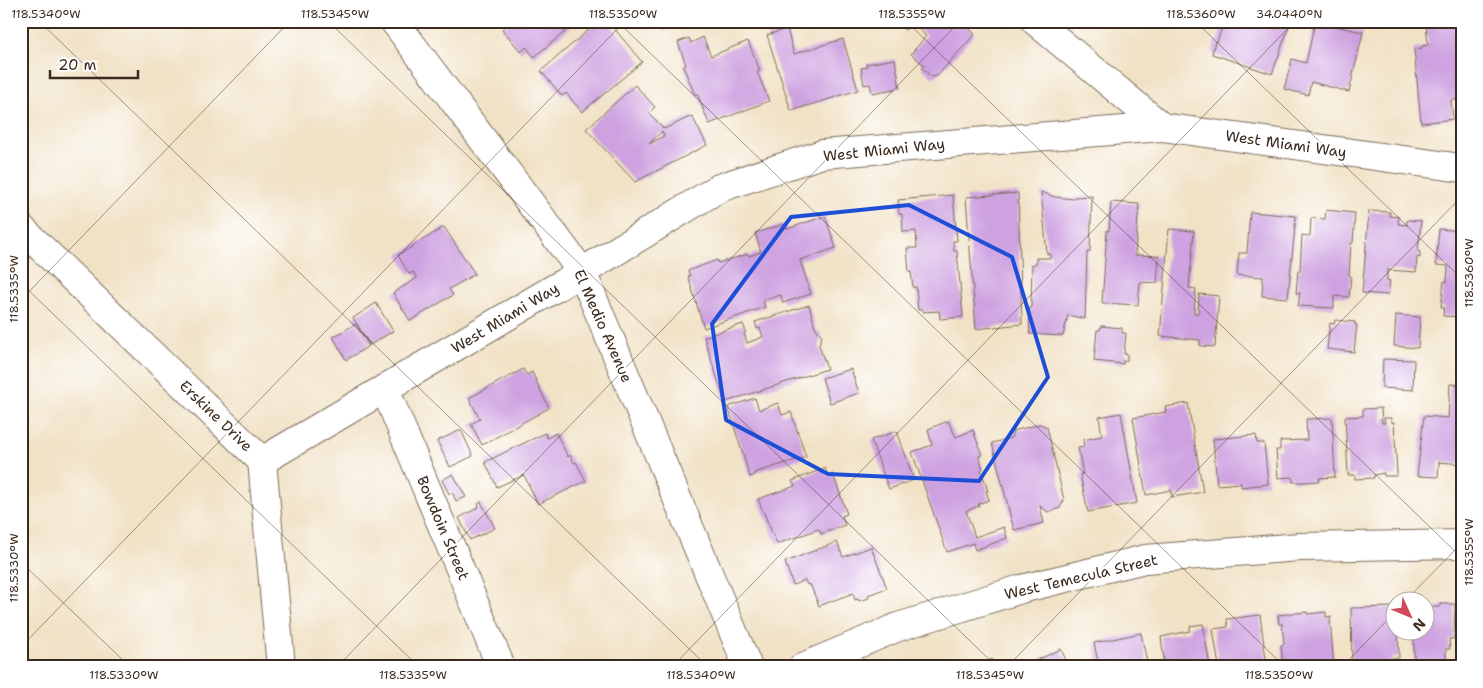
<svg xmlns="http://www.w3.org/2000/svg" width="1483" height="688" font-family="'Shantell Sans',sans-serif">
<rect width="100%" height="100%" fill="#fff"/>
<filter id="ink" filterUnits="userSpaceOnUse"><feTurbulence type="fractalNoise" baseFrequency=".02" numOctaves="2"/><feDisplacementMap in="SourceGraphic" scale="10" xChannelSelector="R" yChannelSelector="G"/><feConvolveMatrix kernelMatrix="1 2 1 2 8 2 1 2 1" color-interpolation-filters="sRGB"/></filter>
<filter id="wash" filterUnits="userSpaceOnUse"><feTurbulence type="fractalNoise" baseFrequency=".0096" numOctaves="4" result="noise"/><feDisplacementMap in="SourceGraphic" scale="20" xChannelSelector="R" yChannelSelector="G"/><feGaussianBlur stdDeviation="1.12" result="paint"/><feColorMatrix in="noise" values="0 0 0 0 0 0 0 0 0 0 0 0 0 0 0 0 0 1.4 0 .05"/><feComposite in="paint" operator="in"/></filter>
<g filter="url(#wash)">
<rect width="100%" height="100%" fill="#f1e2c6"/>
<g id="blocks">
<g fill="#cea1e0" fill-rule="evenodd">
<path d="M512,21H578L534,57L526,47L521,52L502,29Z"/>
<path d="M599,21H608L642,62L582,112L566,93L562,96L541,71Z"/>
<path d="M658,21H685L662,31Z"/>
<path d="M895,21H961L975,34L937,76L932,77L922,68L924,65L911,54L926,36L912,23L905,30Z"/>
<path d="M1224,21H1291L1272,74L1212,54L1215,41L1217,42Z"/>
<path d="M1447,21H1462V99L1451,100L1453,119L1421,123L1414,49L1422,48V46L1428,45L1426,23Z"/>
<path d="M1315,22L1363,32L1349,92L1311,82L1308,95L1284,89L1292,59L1306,63Z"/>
<path d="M787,29L794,54L843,39L858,90L791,111L767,35Z"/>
<path d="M703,37L711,56L748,41L760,71L757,72L769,101L709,124L697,93L695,95L683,66L686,65L678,42L689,38L691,43Z"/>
<path d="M895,59L900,88L872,93L870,84L864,85L861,68L867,67L866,64Z"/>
<path d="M635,85L655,107L649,113L664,129L692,116L707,145L635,182L586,129ZM662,131L664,136L649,144Z"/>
<path d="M1041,192L1055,197L1074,199V197L1092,196L1090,252H1087L1085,319L1068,315L1063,336L1030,334L1029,308H1031L1032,264H1036V258H1050L1051,254H1047Z"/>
<path d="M1018,193L1022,324L976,329L966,197Z"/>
<path d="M953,195L957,241H953L954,251H957L963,317L940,319L939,311L923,312V310H918L916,287L913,288L911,272H909L907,248H917L916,231L903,232L902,214H899L898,200Z"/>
<path d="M1111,202L1139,204L1135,255L1159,256L1157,283L1140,282L1138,305L1102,303L1107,230L1109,231Z"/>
<path d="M1326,210L1355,213L1353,243H1351L1349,275L1351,276L1349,297L1334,296V308L1298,306L1300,293H1296L1298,271H1300L1302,235L1310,236L1311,218L1325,219Z"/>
<path d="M1369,211L1390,212V216L1399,217L1398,224L1407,225V220L1421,221L1418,251L1420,252V258L1417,257L1416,272L1387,270V280L1390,281L1388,295L1362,293Z"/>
<path d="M1250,212L1296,216L1288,298L1262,296L1263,277L1237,275L1239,253H1247Z"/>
<path d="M825,216L836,248L800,260L811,294L783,303L781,295L763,300L765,307L704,328L688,276H690L688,271L717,260L718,263L748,254L749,256L761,252L755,233L785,224L787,229Z"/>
<path d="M444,227L475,274L449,289L453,295L410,321L393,293L417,278L413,272L409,274L398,255Z"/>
<path d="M1169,229L1194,231L1189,288L1196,289L1194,313H1198L1199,294L1219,296L1215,347L1200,346V340L1160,336Z"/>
<path d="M1439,229L1462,231V317L1443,316L1444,307H1441L1444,281L1447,282L1448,266L1436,265Z"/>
<path d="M376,303L393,331L370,345L353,318Z"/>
<path d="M809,305L815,327L822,336L819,345L827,369L725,402L704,337L743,324L746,332L744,333L747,343L763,337L760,328L757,329L755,322Z"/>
<path d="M1396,315L1420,317L1418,348L1394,346Z"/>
<path d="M1335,320L1355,322V325H1357L1354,352L1327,349L1330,323L1334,324Z"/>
<path d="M356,324L369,346L346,360L333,337Z"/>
<path d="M1101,326L1122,328V333H1126L1124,354H1127V361H1123V364L1094,361L1097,330H1100Z"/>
<path d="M1383,359L1414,360L1413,390L1382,388Z"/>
<path d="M523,369L527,375L532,372L549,408L482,445L471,424L480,419L469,398Z"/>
<path d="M851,369L859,393L830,403L822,378Z"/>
<path d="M1450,384L1462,385V464L1439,462L1438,477L1417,476L1424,416L1448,418Z"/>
<path d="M755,398L759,410L778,403L782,415L791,412L806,457L754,473L755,475L750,477L728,407Z"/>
<path d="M1188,403L1203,492L1172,497L1171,490L1146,495L1133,418L1166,412L1165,407Z"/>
<path d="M1381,408L1382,423H1385L1384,418H1391V422H1394L1397,473L1396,476H1384V473L1374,475V478L1355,479V475H1348L1345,417L1363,416V409Z"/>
<path d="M1121,413L1137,503L1088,512L1080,474H1083L1078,448L1084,447L1083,440L1102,436L1099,417Z"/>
<path d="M1332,418L1335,477L1319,478L1320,481L1307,482H1293L1292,477L1278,478L1276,450H1280V441L1307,440L1306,419Z"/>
<path d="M948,421L956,437L973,430L982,455L979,456L983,469L981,470L988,491H986L989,500L978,504L979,506L966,511L975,537L1004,527L1007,538L975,550L973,543L947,552L912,452L932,445L928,429Z"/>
<path d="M1040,424L1047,427L1064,500L1060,508L1048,512L1040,506L1044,523L1014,530L992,443L1011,438L1013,431Z"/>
<path d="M461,430L473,456L450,467L437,441Z"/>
<path d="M897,431L914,480L889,489L871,440Z"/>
<path d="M545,433L547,438L556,433L568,457L570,455L574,463L576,462L586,481L538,504L524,475L497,487L485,462Z"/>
<path d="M1256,435L1257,443H1264L1268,484L1241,487V483L1217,485L1213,439Z"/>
<path d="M825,468L828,476L833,474L847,514L842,516L845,525L821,534L819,529L777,544L758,499L795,486L792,481Z"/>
<path d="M453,474L466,497L456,501L452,492L449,494L442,480Z"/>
<path d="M481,502L495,528L470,540L459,518L479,507L478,504Z"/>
<path d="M837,542L843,557L871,547L887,588L868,595L869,598L859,601L858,599L855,600L853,593L819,606L810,584L807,585L805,580L793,585L785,562Z"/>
<path d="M1440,604H1455L1454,639H1449L1450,649H1446V666L1414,667V630H1426V607H1440Z"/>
<path d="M1396,607V630H1398L1399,658H1392V663L1352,664L1351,608Z"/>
<path d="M1307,612V614L1326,612V617L1332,616L1330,619L1334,667H1283L1281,645L1284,644L1282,624H1279L1278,615Z"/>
<path d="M1260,615L1267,667H1219L1213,629L1228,627L1227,619Z"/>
<path d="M1203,624L1210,667H1162L1160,661L1164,660L1161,637L1190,631V626Z"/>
<path d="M1141,633L1148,667H1099L1094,643Z"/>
<path d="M1061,649L1069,667H1022Z"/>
<path d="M992,659L995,667H976Z"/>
</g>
</g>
</g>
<g filter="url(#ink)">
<use href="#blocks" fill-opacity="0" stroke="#7b6a59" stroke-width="1"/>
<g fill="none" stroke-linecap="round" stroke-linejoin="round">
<g stroke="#7b6a59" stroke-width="30">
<g id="street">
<path d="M394,21L582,272L748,667"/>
<path d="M1035,21L1162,127"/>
<path d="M21,228L262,461L281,667"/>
<path d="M385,389L501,667"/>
<path d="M262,461L582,272L719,188L822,154L1162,127L1462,168"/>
<path d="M803,667L898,627L1021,589L1145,559L1300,547L1462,544"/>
</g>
</g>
<use href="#street" stroke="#fff" stroke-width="28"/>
</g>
</g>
<path fill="none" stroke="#1d4ed8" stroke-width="4" stroke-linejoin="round" d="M909,205L1012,257L1048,377L979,481L828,474L726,420L712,324L791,217Z"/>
<path fill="none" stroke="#3b2a1e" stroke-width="1" stroke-opacity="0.45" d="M39,21L708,667M328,21L997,667M617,21L1285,667M906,21L1462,558M1195,21L1462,279M21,283L419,667M21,300L290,21M21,562L130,667M1406,600L1462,543M21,647L625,21M337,667L960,21M672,667L1295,21M1007,667L1462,196M1342,667L1396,611"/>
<g text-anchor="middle" stroke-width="4.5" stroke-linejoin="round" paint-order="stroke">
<g font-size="15" fill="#3b2a1e" stroke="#fff">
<text transform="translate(1286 144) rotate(8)" y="5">West Miami Way</text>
<text transform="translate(884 150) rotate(-6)" y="5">West Miami Way</text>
<text transform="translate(505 318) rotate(-31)" y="5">West Miami Way</text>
<text transform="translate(603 326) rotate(66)" y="5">El Medio Avenue</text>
<text transform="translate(216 416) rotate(44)" y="5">Erskine Drive</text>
<text transform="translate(443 528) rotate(67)" y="5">Bowdoin Street</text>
<text transform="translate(1081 577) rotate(-13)" y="5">West Temecula Street</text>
</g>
</g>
<rect width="1483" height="688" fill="none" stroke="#fff" stroke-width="55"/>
<g transform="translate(1410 616) rotate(134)"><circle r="24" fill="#ffffff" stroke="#b1aaa5"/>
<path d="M0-4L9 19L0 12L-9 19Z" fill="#d1495b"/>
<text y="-8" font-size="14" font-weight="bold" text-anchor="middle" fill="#3b2a1e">N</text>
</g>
<path d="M50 70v8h88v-8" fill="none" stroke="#3b2a1e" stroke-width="2.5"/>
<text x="58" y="70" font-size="15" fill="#3b2a1e" stroke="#ffffff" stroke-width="4" paint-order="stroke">20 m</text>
<rect x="28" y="28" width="1428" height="632" fill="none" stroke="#3b2a1e" stroke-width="2"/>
<g font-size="12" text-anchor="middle" fill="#3b2a1e">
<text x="46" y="18">118.5340°W</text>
<text x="335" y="18">118.5345°W</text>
<text x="623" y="18">118.5350°W</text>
<text x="912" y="18">118.5355°W</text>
<text x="1201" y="18">118.5360°W</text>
<text x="1289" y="18">34.0440°N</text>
<text transform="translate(1469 273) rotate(-90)" y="4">118.5360°W</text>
<text transform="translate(14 289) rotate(-90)" y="4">118.5335°W</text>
<text transform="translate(1469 552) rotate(-90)" y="4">118.5355°W</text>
<text transform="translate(14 568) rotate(-90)" y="4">118.5330°W</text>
<text x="124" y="679">118.5330°W</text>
<text x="413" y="679">118.5335°W</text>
<text x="701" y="679">118.5340°W</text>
<text x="990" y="679">118.5345°W</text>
<text x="1279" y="679">118.5350°W</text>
</g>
</svg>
